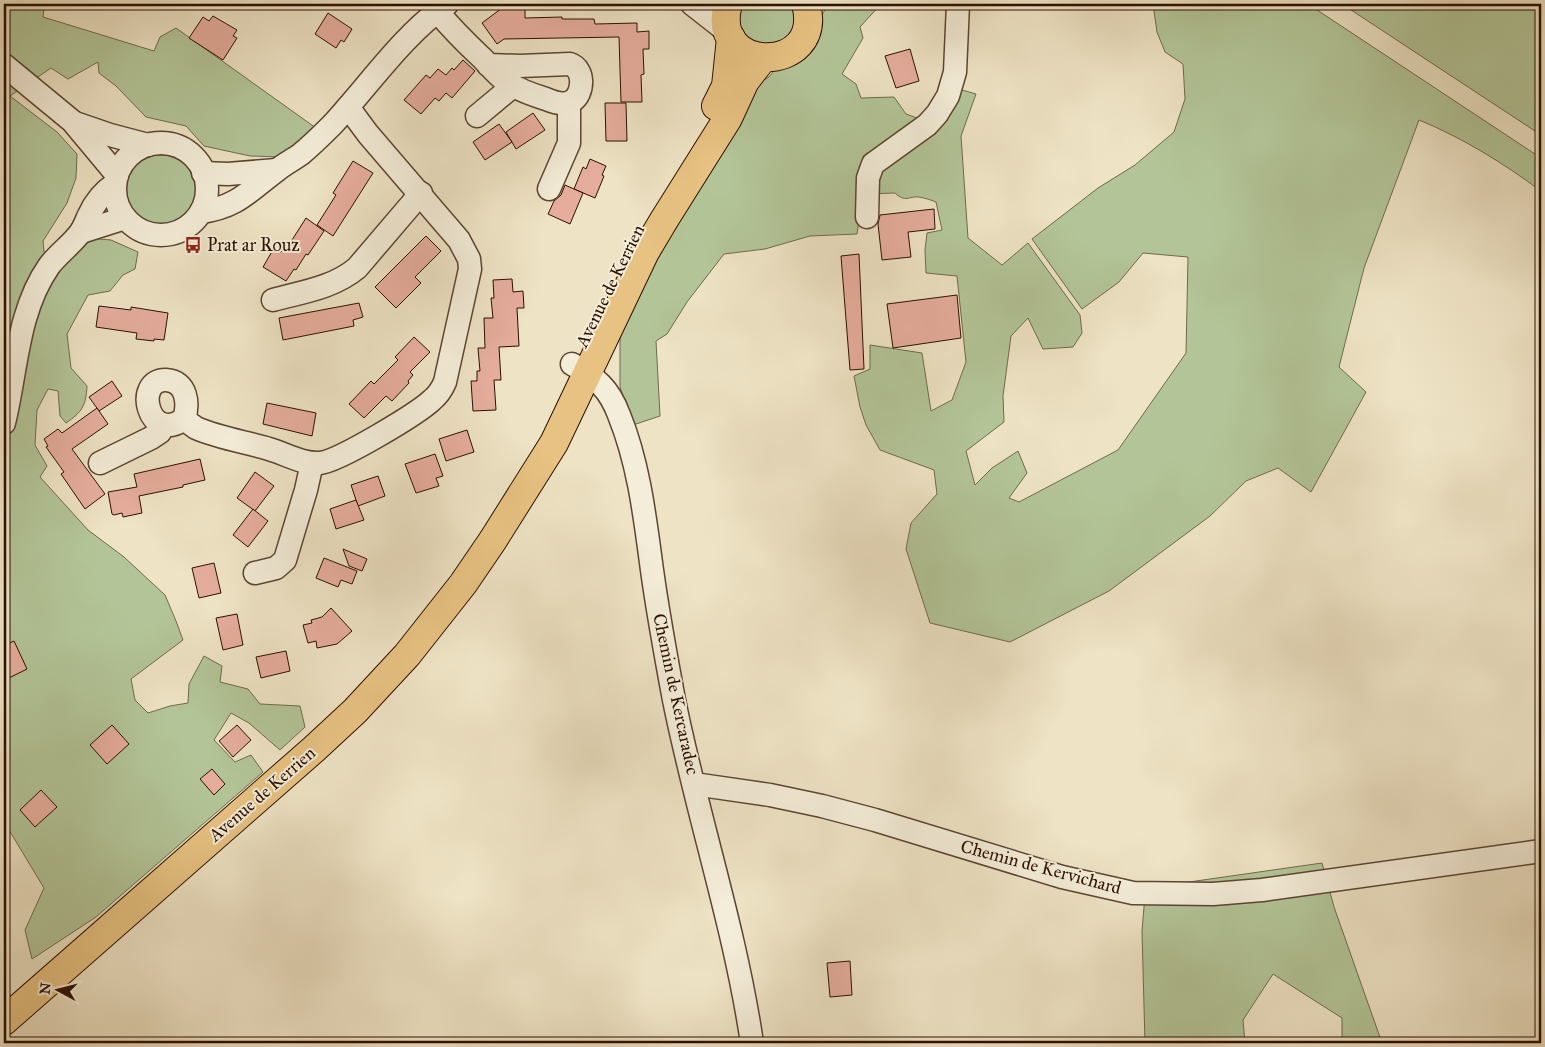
<svg xmlns="http://www.w3.org/2000/svg" width="1545" height="1047" font-family="'IM FELL Great Primer',serif">
<rect width="100%" height="100%" fill="#eee3c5"/>
<filter id="stains"><feTurbulence type="fractalNoise" baseFrequency=".004" numOctaves="4"/><feColorMatrix values="0 0 0 0 .2 0 0 0 0 .09 0 0 0 0 .02 0 0 0 .5 -.17"/></filter>
<radialGradient id="worn" r=".72"><stop offset=".6" stop-color="#630" stop-opacity="0"/><stop offset="1" stop-color="#630" stop-opacity=".3"/></radialGradient>
<g fill="#b3c598" stroke="#6f6a4c">
<path d="M4,4H52L44,8L43,17L154,51L160,37L176,28L316,128L283,157L250,156L204,146L186,126L146,117L116,86L99,73L98,62L68,79L51,68L10,96L57,132L77,154L76,178L67,203L43,241L44,252L67,257L88,238L111,240L138,252L135,269L123,275L110,291L88,295L67,334L71,368L87,386C86,406 82,412 66,423L60,416L58,391L48,389L37,410L35,445L47,466L40,477L88,530L124,557L165,595L176,621L183,640L131,679L135,700L148,713L170,706L188,703L189,684L204,656L222,666L220,682L248,689L260,704L300,706L305,727L280,750L249,723L231,713L214,740L235,762L251,755L263,772L96,917L32,959L25,930L44,888L6,825L4,824V450L24,351L4,347Z"/>
<path d="M739,4H795L797,22L787,38L767,45L748,39L740,27Z"/>
<path d="M829,4H881L860,27L863,38L842,74L856,84L861,98L894,97L906,114L920,119L863,156L862,174L959,89L976,94L961,136L968,238L1002,265L1028,243L1080,315L1082,333L1073,347L1043,349L1028,318L1011,336L1003,396L1004,422L966,451L975,485L992,468L1018,451L1027,473L1009,498L1019,502L1118,450L1186,353L1188,257L1143,253L1119,282L1082,309L1032,239L1098,188L1135,165L1174,132L1185,99L1183,64L1165,52L1157,32L1153,4H1308L1541,158V191C1503,163 1463,138 1419,120L1364,268L1339,367L1366,392L1311,492L1278,468L1246,481L1210,516L1109,591L1010,642L930,623L906,549L911,523L937,494L934,470L880,450L866,425L860,407L854,376L870,369V345L922,353L931,411L952,400L966,362L957,276L926,273L925,250L927,233L942,230L936,202C931,200 925,198 919,197C908,196 906,203 895,193L863,194L857,234L810,236L765,249L724,254L687,302L667,334L656,341L660,416L633,425L620,387V339L623,315L749,88L769,77L781,62L797,52Z"/>
<path d="M1342,4H1541V135Z"/>
<circle cx="161" cy="190" r="35"/>
<path d="M1322,863L1334,907L1382,1043H1342V1018L1273,974L1243,1020L1245,1043H1145L1142,931L1146,883L1189,882Z"/>
</g>
<g fill="#e6ad9d" stroke="#2b0f01">
<path d="M502,8H525V18L562,17V19H594L595,24L637,23V32L649,31V49H643L644,74L641,75L642,102H621L619,37L504,39L497,44L482,23Z"/>
<path d="M328,13L352,29L344,42L341,40L336,48L315,34Z"/>
<path d="M213,16L237,30L233,36L237,38L223,60L189,38L203,17L209,21Z"/>
<path d="M910,49L919,81L896,88L885,56Z"/>
<path d="M463,60L475,71L452,98L446,93L439,101L435,98L421,114L404,100L426,75L430,78L438,69L446,75L452,68L454,70Z"/>
<path d="M605,103H626L627,141H606Z"/>
<path d="M533,113L545,130L516,149L506,132Z"/>
<path d="M499,124L512,142L485,160L473,142Z"/>
<path d="M590,159L606,166L602,175L604,176L595,198L574,189L583,167L586,169Z"/>
<path d="M353,161L373,173L333,236L317,225L336,195L333,193Z"/>
<path d="M565,185L583,193L570,224L548,214L554,201L561,195Z"/>
<path d="M934,209L935,229L908,232L911,257L882,260L878,224L880,215Z"/>
<path d="M306,218L324,231L308,255L306,254L296,270L294,269L286,281L263,267L274,248L281,252L283,250L285,251Z"/>
<path d="M426,236L441,251L415,277L421,283L396,308L375,287Z"/>
<path d="M859,254L864,369L850,370L841,256Z"/>
<path d="M512,279L513,292L523,291L524,308H517L519,346L499,347L501,380H494L496,410L473,411L471,381H477V371H480L478,348H485L484,318H493L491,298H494L493,280Z"/>
<path d="M957,295L961,338L893,348L887,304Z"/>
<path d="M359,303L363,317L353,320L354,326L283,340L279,318Z"/>
<path d="M99,306L131,310V307L168,313L164,340L154,339V341L136,339L137,333L96,327Z"/>
<path d="M414,337L430,352L410,372L413,375L408,381L409,383L392,401L386,396L364,418L349,404L371,381L374,384L398,360L395,357Z"/>
<path d="M112,381L122,396L99,411L89,397Z"/>
<path d="M267,403L316,413L312,436L263,424Z"/>
<path d="M97,408L108,424L72,449L105,494L85,509L61,474L64,472L46,447L48,446L44,439L58,429L62,433Z"/>
<path d="M467,430L474,452L446,461L439,439Z"/>
<path d="M435,454L443,476L436,478L439,486L416,493L405,464Z"/>
<path d="M200,459L205,480L183,485V487L139,496L142,513L123,517L122,513L114,515L112,514L108,492L137,487L134,474Z"/>
<path d="M255,472L274,486L255,511L237,498Z"/>
<path d="M378,476L385,496L358,506L351,485Z"/>
<path d="M356,500L364,520L336,529L330,509Z"/>
<path d="M253,509L268,521L248,547L233,535Z"/>
<path d="M343,549L367,559L362,571L349,566Z"/>
<path d="M324,558L357,571L352,584L341,580L338,587L316,578Z"/>
<path d="M214,563L221,593L199,598L192,568Z"/>
<path d="M331,608L352,631L337,644L317,648L316,641L308,643L303,625L312,623L311,620L322,617Z"/>
<path d="M237,614L243,645L223,650L216,618Z"/>
<path d="M14,641L27,669L9,678L4,669V646Z"/>
<path d="M286,651L290,671L261,678L256,657Z"/>
<path d="M112,725L129,744L107,764L90,745Z"/>
<path d="M237,725L251,740L233,757L219,741Z"/>
<path d="M212,769L225,784L214,795L200,779Z"/>
<path d="M41,790L57,807L35,827L20,810Z"/>
<path d="M850,961L852,995L830,997L827,963Z"/>
</g>
<g fill="none" stroke-linecap="round" stroke-linejoin="round">
<g stroke="#5c4432" stroke-width="25">
<g id="minor">
<path d="M692,4L729,33"/>
<path d="M437,11C451,28 466,43 482,58C490,66 498,76 507,82C518,90 533,95 546,99C553,102 564,106 572,101C584,94 585,69 570,64L520,66L488,65"/>
<path d="M4,65L72,121L117,175"/>
<path d="M477,116L513,86"/>
<path d="M75,123L110,135L148,145"/>
<circle cx="161" cy="189" r="46"/>
<path d="M203,173L228,174L276,170"/>
<path d="M549,189L569,143V103"/>
<path d="M201,212C237,207 248,192 276,171C284,164 293,160 301,154C312,145 322,135 332,125C370,84 401,37 447,4"/>
<path d="M867,217L868,178L873,164L927,125L937,114L948,96L955,72L958,4"/>
<path d="M81,232L125,218"/>
<path d="M273,300C302,292 333,288 357,268L421,193"/>
<path d="M572,364C596,378 609,388 619,415C639,464 645,518 652,570C658,614 666,657 674,700C697,815 735,927 752,1043"/>
<path d="M184,419C189,404 187,381 166,380C133,379 148,445 184,419C188,423 192,425 196,428C219,438 246,442 269,449C286,454 302,464 320,463C339,461 417,414 432,400C438,395 442,389 445,382L470,269L469,259L459,240L368,134L348,107"/>
<path d="M4,423C17,370 17,312 49,266C58,254 71,245 80,233C84,228 86,221 89,215C95,202 103,192 115,184"/>
<path d="M100,463L151,438L160,432L164,425"/>
<path d="M255,573L276,568L285,560L306,490L312,463"/>
<path d="M694,784L770,795L822,806L875,820L1062,877L1133,893L1213,894L1262,890L1541,851"/>
</g>
</g>
<g stroke="#2b0f01" stroke-width="30">
<g id="major">
<path d="M728,4C708,74 825,76 806,4"/>
<path d="M716,106L726,86L731,38"/>
<path d="M4,1021L314,749L355,711L407,655L463,584L493,540L554,443L645,252L664,220L728,118L745,81L763,58"/>
</g>
</g>
<use href="#minor" stroke="#f4edd9" stroke-width="22"/>
<use href="#major" stroke="#e7c282" stroke-width="28"/>
</g>
<defs>
<g id="bus-bare" transform="scale(1.35)"><path d="M-5-6H5V4H4V6H2V4H-2V6H-4V4H-5ZM-3.5-4V0h7V-4ZM-3.5 1.2v1.5H-2V1.2ZM2 1.2v1.5H3.5V1.2Z" fill="#8f2418" stroke="#f4edd9" stroke-width="2.5" paint-order="stroke"/></g>
</defs>
<g fill-rule="evenodd">
<use href="#bus-bare" x="193" y="245"/>
</g>
<g text-anchor="middle" stroke-width="4" stroke-linejoin="round" paint-order="stroke">
<g font-size="18" fill="#2b0f01" stroke="#f4edd9" text-anchor="start">
<text x="207" y="251">Prat ar Rouz</text>
</g>
<g font-size="18" fill="#2b0f01" stroke="#f4edd9">
<text transform="translate(610 286) rotate(-64)" y="6">Avenue de Kerrien</text>
<text transform="translate(676 694) rotate(78)" y="6">Chemin de Kercaradec</text>
<text transform="translate(262 794) rotate(-41)" y="6">Avenue de Kerrien</text>
<text transform="translate(1041 867) rotate(15)" y="6">Chemin de Kervichard</text>
</g>
</g>
<rect width="1545" height="1047" fill="none" stroke="#eee3c5" stroke-width="20"/>
<rect x="5" y="5" width="1535" height="1037" fill="none" stroke="#2b0f01" stroke-width="2.5"/>
<rect x="10" y="10" width="1525" height="1027" fill="none" stroke="#2b0f01"/>
<g transform="translate(58 990) rotate(277)" stroke="#f4edd9" stroke-width="4" paint-order="stroke">
<path d="M0-4L9 19L0 12L-9 19Z" fill="#2b0f01"/>
<text y="-8" font-size="14" font-weight="bold" text-anchor="middle" fill="#2b0f01">N</text>
</g>
<rect width="100%" height="100%" filter="url(#stains)"/>
<rect width="100%" height="100%" fill="url(#worn)"/>
</svg>
